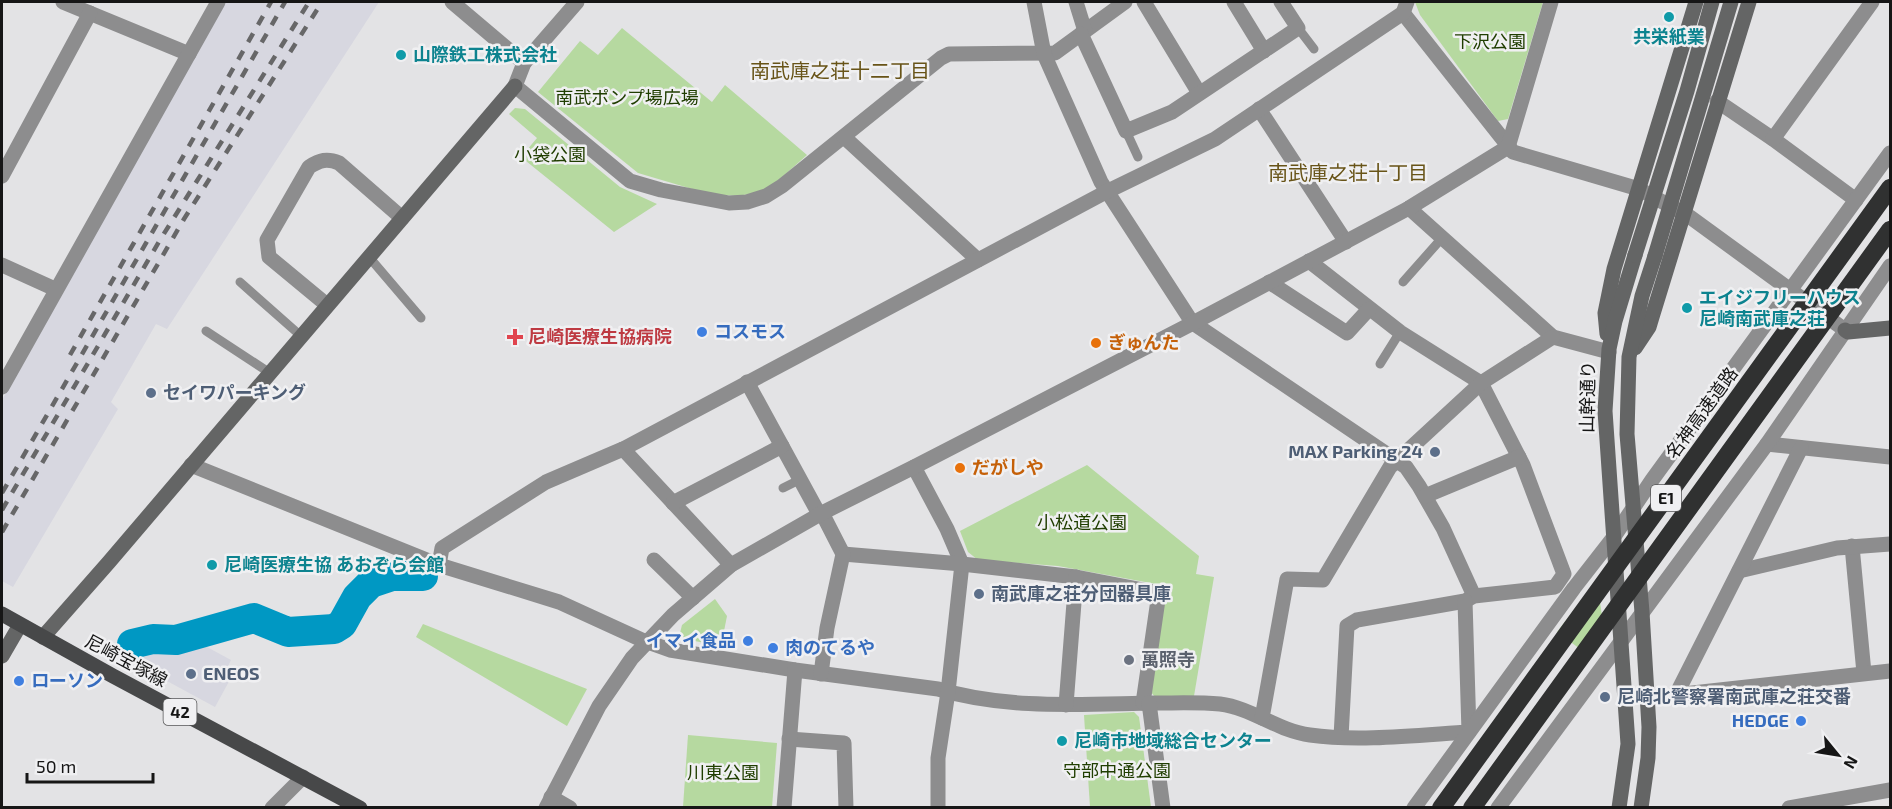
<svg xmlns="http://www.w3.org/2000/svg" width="1892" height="809" font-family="'Exo 2','Noto Sans JP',sans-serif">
<rect width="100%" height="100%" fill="#e3e3e5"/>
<g fill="#d7d7e0">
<path d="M224,2H379L167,329L156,324L111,402L118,409L13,587L2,581V400Z"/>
<path d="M194,640L231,660L225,672L232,676L215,707L119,655L121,652L148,646L174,645Z"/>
</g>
<g fill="#b6d9a0">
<path d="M1415,2H1543L1508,119L1498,121L1420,15Z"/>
<path d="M622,28L712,102L725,85L807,155L781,178L763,192L737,196L709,194L638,173L538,92L580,41L598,55Z"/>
<path d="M515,108L525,109L620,187L657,204L614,232L521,157L537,138L509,114Z"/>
<path d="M1087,465L1199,556L1196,574L1214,577L1194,696L1155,697L1150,691L1167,586L1058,566L978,560L968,552L960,531Z"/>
<path d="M1597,580L1605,638L1591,657L1557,632Z"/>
<path d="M715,599L727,616L721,646L684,639L680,633L682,625Z"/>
<path d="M423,624L587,689L567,726L416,637Z"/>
<path d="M1134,712L1139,717L1151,807H1090L1084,715Z"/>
<path d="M688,735L777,743L772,807H683Z"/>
</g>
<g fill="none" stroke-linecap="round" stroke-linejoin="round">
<path stroke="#0098c3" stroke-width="30" d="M132,644L153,639L176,640L254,618L288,632L334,629L342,624L357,597L371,583L392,576H423"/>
<g stroke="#8d8d8e" stroke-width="9">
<path d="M1298,28L1314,49"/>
<path d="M1126,131L1138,157"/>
<path d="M369,257L421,318"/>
<path d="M240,282L301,336"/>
<path d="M1403,282L1442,238"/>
<path d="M206,331L270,373"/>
<path d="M1380,364L1400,332"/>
<path d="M783,488L801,479"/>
</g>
<g stroke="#8d8d8e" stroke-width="15">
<path d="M63,2L189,54"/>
<path d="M452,2L524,63"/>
<path d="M577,2L524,63L515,86L630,181L661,190L729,203L747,202L766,196L782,186L941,58L949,54L1055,53L1125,2"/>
<path d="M1034,2L1044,54L1101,182L1188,316L1193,323L1406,467L1419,486L1443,528L1474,596"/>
<path d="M1076,2L1085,31"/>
<path d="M1144,2L1199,93"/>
<path d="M1234,2L1264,51"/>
<path d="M1403,13L1513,152L1639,189L1690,217L1845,330"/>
<path d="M1081,34L1126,131L1172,112L1298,28L1281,2"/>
<path d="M1717,101L1773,139L1856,200"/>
<path d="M1259,109L1346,242"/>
<path d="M844,137L978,260"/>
<path d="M1773,139L1872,2"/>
<path d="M2,176L90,13"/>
<path d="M1409,208L1553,337L1609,352"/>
<path d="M1309,261L1400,332L1481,383L1523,465L1564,574L1555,587L1474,596L1465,601L1357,620L1347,626L1341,737"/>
<path d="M2,265L55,289"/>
<path d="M1269,282L1347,333L1369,309"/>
<path d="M327,305L269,257L267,240L309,167C320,160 327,158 339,163L402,218"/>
<path d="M747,382L819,514"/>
<path d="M2,387L218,2"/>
<path d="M1767,444L1890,457"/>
<path d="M623,449L731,565"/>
<path d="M191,465L439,565L559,602L642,640L670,650L795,670L938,689C1008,710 1083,704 1156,703C1177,703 1198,702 1220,704C1252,708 1278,731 1310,735C1358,742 1420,735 1469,732L1465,601"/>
<path d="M914,467L947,529L962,564L948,692L938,758V808"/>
<path d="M1425,496L1519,457"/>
<path d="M673,503L782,446"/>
<path d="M1852,546L1864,673"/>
<path d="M843,554L962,564L1076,577L1159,593L1143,703"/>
<path d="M654,560L693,598"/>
<path d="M439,565L442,548L546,482L623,449L1106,192L1215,139L1403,13L1407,2"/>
<path d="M1739,571L1837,548L1890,544"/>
<path d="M821,674L827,628L843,554L822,513"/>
<path d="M1676,695L1801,448"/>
<path d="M1647,698L1890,671"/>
<path d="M1149,703L1163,808"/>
<path d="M1066,705L1076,577"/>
<path d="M1262,718L1287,579L1323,580L1390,467L1481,383L1553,337"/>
<path d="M789,739L844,743L846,808"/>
<path d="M551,797L570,808"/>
<path d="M272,808L303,777"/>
<path d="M546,808L599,706L632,658L673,615L731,565L822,513L914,467L1193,323L1409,208L1508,147L1551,2"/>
<path d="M784,808L795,670"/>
<path d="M1414,808L1574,588L1613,538L1652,480L1890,153"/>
<path d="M1498,808L1767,444L1890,266"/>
<path d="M1789,808L1890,790"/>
</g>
<g stroke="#646565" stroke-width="15">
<path d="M1845,330L1848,332L1890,328"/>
<path d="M1607,334L1605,313L1614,269L1696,2"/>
<path d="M1635,348L1649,327L1652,317L1749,2"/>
<path d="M43,637L109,562L515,86"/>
<path d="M2,656L20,625"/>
<path d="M1619,808L1628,744L1605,411L1609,349L1615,321L1635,255"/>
<path d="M1641,808L1648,758L1649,727L1642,612L1627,434L1629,357L1642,296L1655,256"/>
</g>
<path stroke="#474849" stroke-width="15" d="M2,614L113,676L360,808"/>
<g stroke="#676768" stroke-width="4.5" stroke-dasharray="10 10" stroke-linecap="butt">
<path d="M70,355L271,2"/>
<path d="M2,493L285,2"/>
<path d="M2,510L160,240L309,2"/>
<path d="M2,532L184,219L322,2"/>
</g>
<g stroke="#646565" stroke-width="15">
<path d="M1635,255L1687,91L1712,2"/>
<path d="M1655,256L1731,2"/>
</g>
<g stroke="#303131" stroke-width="18">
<path d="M1441,808L1890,188"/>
<path d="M1472,808L1890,230"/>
</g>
</g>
<g fill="#0f9aa8" stroke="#f0f0f2" stroke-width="2">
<circle cx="1669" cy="17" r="6"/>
<circle cx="401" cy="55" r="6"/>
<circle cx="1687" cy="308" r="6"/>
<circle cx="212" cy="565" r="6"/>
<circle cx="1062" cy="741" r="6"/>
</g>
<g fill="#3f7fe0" stroke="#f0f0f2" stroke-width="2">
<circle cx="702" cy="332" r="6"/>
<circle cx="748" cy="641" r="6"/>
<circle cx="773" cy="648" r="6"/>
<circle cx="19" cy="681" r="6"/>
<circle cx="1801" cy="721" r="6"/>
</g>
<path fill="#e0444e" stroke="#f0f0f2" stroke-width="2" d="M512 328h6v6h6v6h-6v6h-6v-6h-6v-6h6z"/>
<g fill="#e8710a" stroke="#f0f0f2" stroke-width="2">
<circle cx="1096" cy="343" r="6"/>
<circle cx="960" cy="468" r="6"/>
</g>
<g fill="#5c6f8a" stroke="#f0f0f2" stroke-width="2">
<circle cx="151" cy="393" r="6"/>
<circle cx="1435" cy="452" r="6"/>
<circle cx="979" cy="594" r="6"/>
<circle cx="191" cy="674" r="6"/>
<circle cx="1605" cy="697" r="6"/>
</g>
<circle fill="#6b7280" stroke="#f0f0f2" stroke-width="2" cx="1129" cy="660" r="6"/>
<g text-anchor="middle" stroke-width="5" stroke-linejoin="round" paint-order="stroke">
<g fill="#f0f0f2" stroke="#575758" stroke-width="1.5">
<rect x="1651" y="485" width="30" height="26" rx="4.5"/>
<rect x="163.5" y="699" width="33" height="26" rx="4.5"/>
</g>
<g font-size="16" font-weight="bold" fill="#161616">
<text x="1666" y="504">E1</text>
<text x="180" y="718">42</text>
</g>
<g font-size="18" font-weight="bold" fill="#0d838f" stroke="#f0f0f2" text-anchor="start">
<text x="1669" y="43" text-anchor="middle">共栄紙業</text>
<text x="413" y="61">山際鉄工株式会社</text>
<text x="1699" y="304">エイジフリーハウス<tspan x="1699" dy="21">尼崎南武庫之荘</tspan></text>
<text x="224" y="571">尼崎医療生協 あおぞら会館</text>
<text x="1074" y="747">尼崎市地域総合センター</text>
</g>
<g font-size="18" fill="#203e01" stroke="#f0f0f2">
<text x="1490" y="48">下沢公園</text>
<text x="627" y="104">南武ポンプ場広場</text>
<text x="550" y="161">小袋公園</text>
<text x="1082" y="529">小松道公園</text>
<text x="1117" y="777">守部中通公園</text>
<text x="723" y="779">川東公園</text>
</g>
<g font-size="18" font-weight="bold" fill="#366cbe" stroke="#f0f0f2" text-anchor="start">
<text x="714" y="338">コスモス</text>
<text x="736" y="647" text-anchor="end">イマイ食品</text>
<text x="785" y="654">肉のてるや</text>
<text x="31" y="687">ローソン</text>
<text x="1789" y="727" text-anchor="end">HEDGE</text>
</g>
<g font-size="18" font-weight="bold" fill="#be3a42" stroke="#f0f0f2" text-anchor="start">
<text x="528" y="343">尼崎医療生協病院</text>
</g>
<g font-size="18" font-weight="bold" fill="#c56008" stroke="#f0f0f2" text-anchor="start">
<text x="1108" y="349">ぎゅんた</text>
<text x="972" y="474">だがしや</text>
</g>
<g font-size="18" font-weight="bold" fill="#4e5e75" stroke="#f0f0f2" text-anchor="start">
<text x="163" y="399">セイワパーキング</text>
<text x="1423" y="458" text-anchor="end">MAX Parking 24</text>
<text x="991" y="600">南武庫之荘分団器具庫</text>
<text x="203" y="680">ENEOS</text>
<text x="1617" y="703">尼崎北警察署南武庫之荘交番</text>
</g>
<g font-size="18" fill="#161616" stroke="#f0f0f2">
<text transform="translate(1588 397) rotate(-89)" y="6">山幹通り</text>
<text transform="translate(1702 413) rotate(-54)" y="6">名神高速道路</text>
<text transform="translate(126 661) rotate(28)" y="6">尼崎宝塚線</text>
</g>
<g font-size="18" font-weight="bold" fill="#5b616d" stroke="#f0f0f2" text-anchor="start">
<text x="1141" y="666">萬照寺</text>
</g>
<g font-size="20" fill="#685418" stroke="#f0f0f2">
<text x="840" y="78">南武庫之荘十二丁目</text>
<text x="1348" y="180">南武庫之荘十丁目</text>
</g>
</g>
<rect width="1892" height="809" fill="none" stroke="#161616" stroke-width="6"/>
<g transform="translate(1838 755) rotate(120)" stroke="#f0f0f2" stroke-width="4.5" paint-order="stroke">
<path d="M0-4.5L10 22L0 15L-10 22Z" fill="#161616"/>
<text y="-9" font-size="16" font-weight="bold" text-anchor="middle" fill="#161616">N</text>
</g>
<path d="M27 773v9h126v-9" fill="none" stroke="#161616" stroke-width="3"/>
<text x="36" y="773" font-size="18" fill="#161616" stroke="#f0f0f2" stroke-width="4.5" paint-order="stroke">50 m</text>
</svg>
